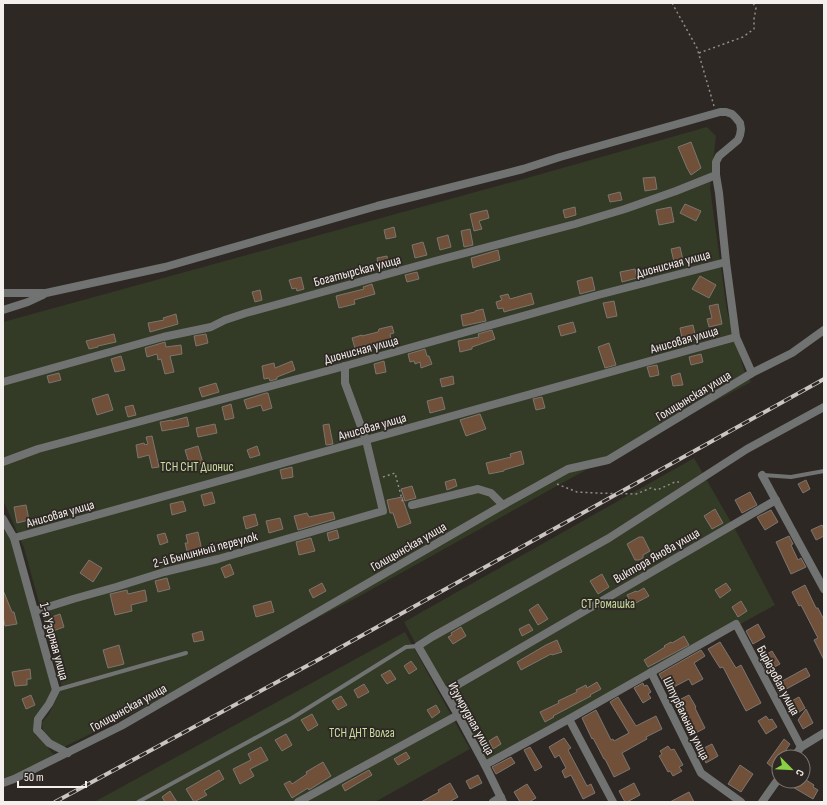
<svg xmlns="http://www.w3.org/2000/svg" width="827" height="805" font-family="'Sofia Sans Condensed',sans-serif">
<rect width="100%" height="100%" fill="#2e2824"/>
<g fill="#333a25">
<path d="M707,127L716,136L710,188L727,311L744,370L751,382L573,477L358,597L133,713L54,752L43,733L42,722L49,714L62,687L24,548L3,500V322L534,176Z"/>
<path d="M694,458L735,529L775,605L482,768L404,622Z"/>
<path d="M3,512L12,528L59,687L41,718L35,735L45,744L54,755L3,786Z"/>
<path d="M405,632L470,749L375,802H94Z"/>
</g>
<g fill="#705039" stroke="#7c7570">
<path d="M691,142L701,168L691,175L687,168L678,147Z"/>
<path d="M655,177L657,189L645,191L643,178Z"/>
<path d="M620,192L622,200L610,202L608,195Z"/>
<path d="M685,204L701,211L696,221L680,213Z"/>
<path d="M575,207L576,215L565,218L563,210Z"/>
<path d="M671,207L674,222L659,225L656,210Z"/>
<path d="M487,210L489,218L479,221L482,229L474,231L470,214Z"/>
<path d="M394,227L396,237L386,239L384,230Z"/>
<path d="M470,229L473,245L464,247L461,231Z"/>
<path d="M448,235L451,247L440,250L437,238Z"/>
<path d="M423,242L427,255L415,258L412,245Z"/>
<path d="M680,247L683,260L674,262L671,249Z"/>
<path d="M498,250L500,260L479,266L473,268L471,258Z"/>
<path d="M387,256L389,268L379,270L377,258Z"/>
<path d="M635,269L637,278L622,282L620,272Z"/>
<path d="M417,272L419,279L407,282L405,275Z"/>
<path d="M700,276L716,285L709,298L692,289Z"/>
<path d="M301,277L304,289L297,291L296,288L292,289L289,280Z"/>
<path d="M592,277L595,290L580,294L577,281Z"/>
<path d="M372,284L375,294L354,300L355,304L339,308L336,296L364,289L363,287Z"/>
<path d="M260,290L262,300L255,302L252,292Z"/>
<path d="M531,293L534,304L504,312L503,308L498,309L496,302L502,300L500,296L508,294L510,299Z"/>
<path d="M614,301L617,316L607,318L603,303Z"/>
<path d="M718,304L722,324L709,327L707,319L712,318L709,306Z"/>
<path d="M483,309L486,321L463,326L461,315L475,312V311Z"/>
<path d="M176,314L178,324L150,332L148,323L164,320L163,318Z"/>
<path d="M573,322L576,332L561,336L558,326Z"/>
<path d="M693,325L696,339L687,341V337L682,338L680,328Z"/>
<path d="M392,326L394,333L390,334L392,344L379,347V346L356,352L352,338L362,335V336L378,332L379,329Z"/>
<path d="M492,330L495,339L472,347V349L460,352L458,341L479,337L478,334Z"/>
<path d="M114,334L116,342L98,346V347L89,349L86,341Z"/>
<path d="M206,334L208,343L196,346L194,336Z"/>
<path d="M165,342L166,347L181,345L182,354L170,356L174,372L165,374L161,359L158,360L157,354L147,357L145,348Z"/>
<path d="M609,343L616,365L605,368L598,347Z"/>
<path d="M425,349L427,356H429L432,364L421,368L420,362L415,364L414,361L410,362L408,354Z"/>
<path d="M701,354L703,362L691,365L689,357Z"/>
<path d="M121,356L125,370L115,372L111,359Z"/>
<path d="M292,361L295,370L277,377V379L270,381L269,378L264,379L262,366L274,363L275,368Z"/>
<path d="M384,361L386,372L376,374L374,364Z"/>
<path d="M657,365L659,375L650,377L647,367Z"/>
<path d="M59,373L61,380L49,383L47,376Z"/>
<path d="M680,373L683,385L673,386L671,376Z"/>
<path d="M453,376L454,384L442,387L440,379Z"/>
<path d="M216,383L219,392L202,397L199,388Z"/>
<path d="M266,393H268L272,408L263,411L261,405L247,409L244,400Z"/>
<path d="M108,394L113,410L97,415L92,399Z"/>
<path d="M442,397L445,409L430,413L427,401Z"/>
<path d="M542,397L545,408L536,410L533,399Z"/>
<path d="M231,404L234,418L225,420L222,407Z"/>
<path d="M133,405L136,415L128,417L125,407Z"/>
<path d="M480,414L486,429L466,436L460,420Z"/>
<path d="M187,417L189,426L162,431L160,422L172,420V421Z"/>
<path d="M215,424L217,433L198,437L196,428Z"/>
<path d="M329,424L333,444L326,445L323,425Z"/>
<path d="M152,436L159,467L152,468L149,455L138,458L136,445L144,443L145,445L148,444L146,437Z"/>
<path d="M198,446L203,463L190,466L185,450Z"/>
<path d="M257,446L260,455L250,458L247,450Z"/>
<path d="M521,451L524,464L504,470V471L489,474L486,463L511,457L510,454Z"/>
<path d="M292,467L293,477L282,479L280,470Z"/>
<path d="M455,479L457,486L447,490L445,482Z"/>
<path d="M806,480L810,489L803,493L798,484Z"/>
<path d="M412,486L416,498L405,501L401,489Z"/>
<path d="M212,492L215,503L204,506L201,495Z"/>
<path d="M750,492L757,505L742,513L735,500Z"/>
<path d="M402,497L411,523L398,528L393,513H390L387,500Z"/>
<path d="M183,501L186,511L172,515L170,504Z"/>
<path d="M26,505L29,520L17,523L14,507Z"/>
<path d="M715,509L723,523L712,529L704,516Z"/>
<path d="M771,510L778,522L765,530L757,517Z"/>
<path d="M333,512L335,519L298,530L294,516L307,513L309,517Z"/>
<path d="M255,514L258,525L246,529L243,517Z"/>
<path d="M280,518L283,529L269,533L266,521Z"/>
<path d="M822,525L824,529V536L816,540L811,530Z"/>
<path d="M337,530L339,538L329,541L327,533Z"/>
<path d="M198,532L202,551L190,554L189,550L187,551L185,543H188L186,535Z"/>
<path d="M165,533L168,542L160,545L157,535Z"/>
<path d="M789,536L793,544L791,545L798,560L801,558L806,567L791,574L776,542Z"/>
<path d="M639,537H643L650,551L643,555V558L639,560H635L627,544Z"/>
<path d="M311,538L315,551L299,555L296,542Z"/>
<path d="M89,560L102,568L93,582L80,573Z"/>
<path d="M230,564L234,574L225,578L221,568Z"/>
<path d="M602,574L609,587L598,594L590,581Z"/>
<path d="M167,578L170,589L158,592L155,581Z"/>
<path d="M322,583L326,591L313,598L309,590Z"/>
<path d="M726,583L731,590L720,598L715,590Z"/>
<path d="M805,585L816,608H818L824,620V660L814,640L818,638L801,605L799,606L792,592Z"/>
<path d="M644,588L649,596L632,605L627,595L636,591L637,592Z"/>
<path d="M3,590L12,612H14L17,624L5,626L3,616Z"/>
<path d="M127,590L128,594L145,590L147,601L131,605L132,611L115,615L110,594Z"/>
<path d="M271,601L274,612L256,617L253,606Z"/>
<path d="M741,601L747,611L738,617L732,607Z"/>
<path d="M538,604L548,619L538,625L529,610Z"/>
<path d="M60,614L64,627L53,631L49,618Z"/>
<path d="M529,624L533,630L522,636L519,629Z"/>
<path d="M758,624L765,637L753,644L746,631Z"/>
<path d="M461,627L466,636L453,644L448,637L452,635L451,633Z"/>
<path d="M202,631L204,640L194,642L192,634Z"/>
<path d="M684,636L689,645L648,667L644,660L665,647L664,646L671,642L672,643Z"/>
<path d="M557,640L562,652L552,655L551,654L521,670L517,662L546,645Z"/>
<path d="M720,642L736,668L741,665L761,703L746,711L723,667L720,668L708,649Z"/>
<path d="M119,645L124,664L108,668L103,650Z"/>
<path d="M701,650L705,656L694,663L703,679L692,685L689,679L668,690L659,674Z"/>
<path d="M772,651L780,664L767,671L760,658Z"/>
<path d="M411,661L417,669L409,674L404,666Z"/>
<path d="M806,668L810,676L779,693L775,685Z"/>
<path d="M30,669L31,679H27V685L15,686L12,672Z"/>
<path d="M390,670L396,679L387,684L381,675Z"/>
<path d="M597,682L601,689L590,695L591,696L553,716L554,717L545,722L540,712L559,703L558,701L577,692L576,690L586,685L587,688Z"/>
<path d="M643,683L644,686L647,685L651,692L648,694L651,698L643,703L634,688Z"/>
<path d="M364,684L369,692L358,698L354,690Z"/>
<path d="M31,695L35,705L26,709L22,699Z"/>
<path d="M689,695L696,707L695,708L705,728L694,734L691,727L688,729L685,722L686,721L675,702Z"/>
<path d="M341,696L347,705L338,710L332,701Z"/>
<path d="M618,697L636,726L656,716L662,729L646,737L647,739L622,753L630,769L614,777L605,759H604L593,738L592,739L582,718L596,710L611,740L613,739L614,741L629,733L610,702Z"/>
<path d="M799,697L805,708L795,715V714L792,715L786,704Z"/>
<path d="M436,705L440,712L432,718L427,710Z"/>
<path d="M806,709L813,723L803,729L798,720Z"/>
<path d="M312,714L318,725L308,731L301,720Z"/>
<path d="M766,716L769,720L772,719L777,727L766,734L758,721Z"/>
<path d="M286,734L292,745L282,751L275,740Z"/>
<path d="M497,736L501,744L493,749L489,741Z"/>
<path d="M564,738L571,748L568,750L587,786L591,784L595,793L583,799L571,775L565,778L562,771L566,768L559,755L555,758L549,747Z"/>
<path d="M784,739L790,744L781,757H779V759L773,768L767,763Z"/>
<path d="M712,744L718,756L706,763L700,750Z"/>
<path d="M668,746L671,750L674,749L683,765L679,767L682,771L673,776L670,771L668,772L659,756L662,754L660,751Z"/>
<path d="M261,747L268,760L250,769L254,776L240,784L233,769L251,760L248,754Z"/>
<path d="M530,747L542,767L535,771L524,750Z"/>
<path d="M406,752L410,758L398,765L394,759Z"/>
<path d="M511,757L515,763L496,774L492,767Z"/>
<path d="M323,762L331,776L309,790L308,788L292,798L284,784L290,781L292,784L307,774L306,772Z"/>
<path d="M740,765L753,774L741,792L728,784Z"/>
<path d="M219,770L224,779L204,791L207,795L194,802L186,789Z"/>
<path d="M369,770L372,775L345,791L342,785Z"/>
<path d="M478,775L482,783L470,789L466,781Z"/>
<path d="M803,778L814,785L813,787L818,790L813,799L791,786L794,781H803Z"/>
<path d="M450,783L458,797L449,802H421L439,792L438,790Z"/>
<path d="M634,783L640,795L627,802H625L619,791Z"/>
<path d="M527,784L536,798L529,802H520L514,792Z"/>
<path d="M170,791L177,802H165L162,797Z"/>
<path d="M689,792L694,802H670Z"/>
</g>
<g fill="none" stroke-linecap="round" stroke-linejoin="round">
<g stroke="#928d89" stroke-width="1.5" stroke-dasharray="2 3" stroke-linecap="butt">
<path d="M672,3L697,48L714,106"/>
<path d="M699,53L743,37L754,29V19L756,8L753,3"/>
<path d="M383,477L395,473L403,503"/>
<path d="M557,484L577,492L595,493L636,494L651,488L657,490L675,482H679"/>
</g>
<g stroke="#707371" stroke-width="4">
<path d="M763,475L791,477L824,471"/>
<path d="M56,690L186,653"/>
<path d="M138,802L292,718L406,647L418,646"/>
</g>
<g stroke="#707371" stroke-width="8">
<path d="M3,293H46L165,267L377,206L523,169L560,157L720,112H726L732,114L736,118L740,123L741,129L740,135L738,140L719,156L716,162V175L719,193L726,262L736,337L752,373"/>
<path d="M3,310L28,302L43,295"/>
<path d="M3,382L163,337L211,327L225,320L246,313L435,261L575,224L625,209L676,191L716,175"/>
<path d="M3,462L38,449L345,366L598,295L726,262"/>
<path d="M762,475L824,589"/>
<path d="M412,505L478,489L491,493L503,505"/>
<path d="M3,519L14,538L56,690L49,704L38,719L37,730L49,743L68,753"/>
<path d="M14,538L736,337"/>
<path d="M35,611L73,599L116,587L164,572L218,559L383,511L366,440L345,383V366"/>
<path d="M651,672L701,773L741,802"/>
<path d="M445,692L776,500"/>
<path d="M569,719L613,802"/>
<path d="M794,757L801,747L824,733"/>
<path d="M485,765L569,719L736,624L801,747"/>
<path d="M3,783L14,779L121,726L503,505L568,469L608,460L752,373L792,353L824,330"/>
<path d="M298,802L458,715"/>
<path d="M493,802L501,797"/>
<path d="M503,802L485,765L458,715L418,646L432,637L609,538L747,449L824,407"/>
<path d="M762,802L779,778"/>
</g>
<g stroke="#cac5c2" stroke-width="4">
<path id="rail" d="M55,802L316,661L824,379"/>
</g>
<use href="#rail" stroke="#2e2824" stroke-width="2.5" stroke-dasharray="8" stroke-linecap="butt"/>
</g>
<g text-anchor="middle" stroke-width="3.5" stroke-linejoin="round" paint-order="stroke">
<g font-size="13" fill="#f3efec" stroke="#2e2824">
<text transform="translate(673 263) rotate(-15)" y="5">Дионисная улица</text>
<text transform="translate(357 270) rotate(-15)" y="5">Богатырская улица</text>
<text transform="translate(684 339) rotate(-16)" y="5">Анисовая улица</text>
<text transform="translate(361 349) rotate(-15)" y="5">Дионисная улица</text>
<text transform="translate(693 395) rotate(-31)" y="5">Голицынская улица</text>
<text transform="translate(372 426) rotate(-16)" y="5">Анисовая улица</text>
<text transform="translate(60 513) rotate(-16)" y="5">Анисовая улица</text>
<text transform="translate(408 546) rotate(-30)" y="5">Голицынская улица</text>
<text transform="translate(205 549) rotate(-15)" y="5">2-й Былинный переулок</text>
<text transform="translate(656 555) rotate(-30)" y="5">Виктора Янова улица</text>
<text transform="translate(55 641) rotate(75)" y="5">1-я Узорная улица</text>
<text transform="translate(779 680) rotate(62)" y="5">Бирюзовая улица</text>
<text transform="translate(128 707) rotate(-29)" y="5">Голицынская улица</text>
<text transform="translate(472 718) rotate(61)" y="5">Изумрудная улица</text>
<text transform="translate(687 718) rotate(64)" y="5">Штурвальная улица</text>
</g>
<g font-size="13" fill="#cadfa0" stroke="#2e2824">
<text x="197" y="471">ТСН СНТ Дионис</text>
<text x="608" y="608">СТ Ромашка</text>
<text x="362" y="737">ТСН ДНТ Волга</text>
</g>
</g>
<rect width="827" height="805" fill="none" stroke="#f3efec" stroke-width="8"/>
<g transform="translate(791 769) rotate(114)"><circle r="19" fill="#2e2824" stroke="#7d7874"/>
<path d="M0-3L7 15L0 10L-7 15Z" fill="#89cf48"/>
<text y="-6" font-size="11" font-weight="bold" text-anchor="middle" fill="#f3efec">С</text>
</g>
<path d="M18 781v6h68v-6" fill="none" stroke="#f3efec" stroke-width="2"/>
<text x="24" y="781" font-size="12" fill="#f3efec" stroke="#2e2824" stroke-width="3" paint-order="stroke">50 m</text>
</svg>
